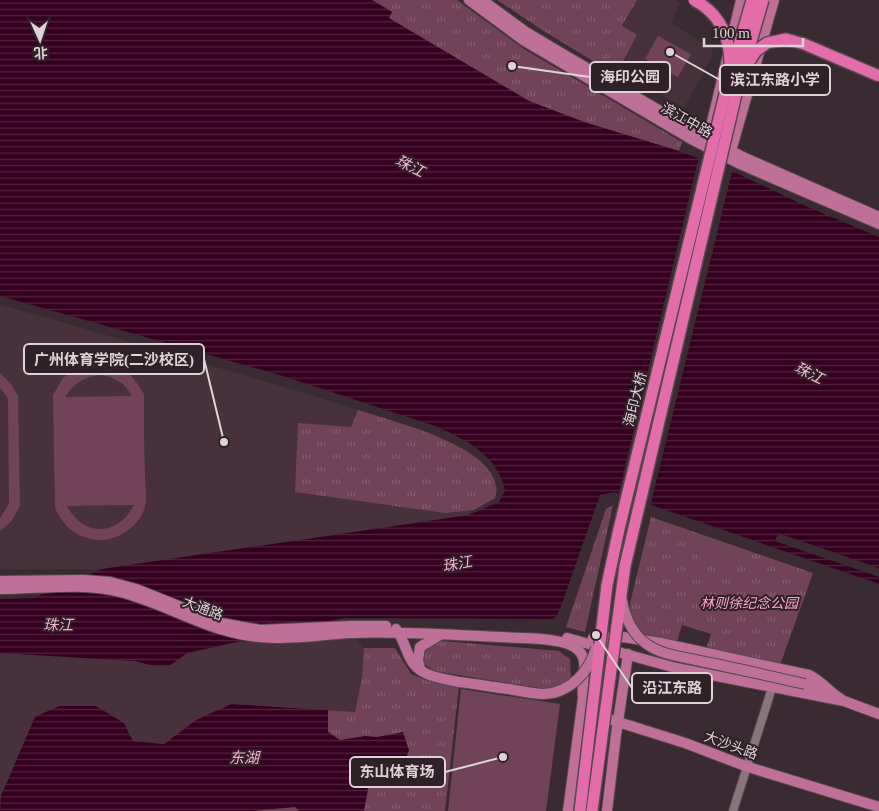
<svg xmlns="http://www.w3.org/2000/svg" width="879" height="811" font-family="'Times New Roman','Noto Sans SC',serif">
<defs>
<pattern id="grass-tufts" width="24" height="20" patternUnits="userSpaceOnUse" patternTransform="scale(1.25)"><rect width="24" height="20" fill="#704359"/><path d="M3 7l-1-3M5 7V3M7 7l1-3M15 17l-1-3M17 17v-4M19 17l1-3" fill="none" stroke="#845d70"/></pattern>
<pattern id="water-rules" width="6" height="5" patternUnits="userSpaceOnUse" patternTransform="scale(1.25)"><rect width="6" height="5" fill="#350020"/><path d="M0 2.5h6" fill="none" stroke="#522440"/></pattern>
</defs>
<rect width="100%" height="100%" fill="#3a2a31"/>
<g fill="#47313b">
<path d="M637,0H675L680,2L671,23L712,49L713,55L684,108L619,71L637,35L622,27Z"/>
<path d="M0,305L34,314L298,391L433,434L464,449L482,461L495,481L498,489L495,498L474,510H469V515L102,569H0Z"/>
<path d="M356,636L357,640L364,648L362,677L355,712L231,704L196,720L164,744L133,741L123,723L35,717L1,796L0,807V653L135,661L154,666H169L187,653L239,642H281Z"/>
</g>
<g fill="url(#grass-tufts)">
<path d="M372,0H457L524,49L682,142L679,151L584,122L529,101L388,18L392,12Z"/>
<path d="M497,0H637L622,26L637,35L616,75L542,30Z"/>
<path d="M358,410C391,421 510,449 495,498L474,510L445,513L295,492L298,423L351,427Z"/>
<path d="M613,505L585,632L566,627L606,509Z"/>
<path d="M651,517L813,573L780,665L706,649L711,634L682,625L677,642L643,636C634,626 630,617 630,603Z"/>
<path d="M443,641L559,651L570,659L571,679L560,686L546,689L434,671L424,664L422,653L431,645Z"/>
<path d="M364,648H395L411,674L428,681L459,686L445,811H0V807L59,706H96L124,723L133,741L164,744L196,720L231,704L355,712L362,677Z"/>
</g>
<g fill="#704359" fill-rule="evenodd">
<path d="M658,36L691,54L678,77L645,59Z"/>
<path d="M98,362C122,365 132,373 144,394C144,421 144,448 145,475C145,485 147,497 145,506C141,525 118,541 99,540C76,538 65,528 55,508L53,395L63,378L78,367ZM98,375C114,376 124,382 132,396L65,397C74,383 83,378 98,375ZM134,505C118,536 84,538 67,506Z"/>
<path d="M0,373L11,384L18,396L20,506L11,522L0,531V518L9,504L8,398L0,388Z"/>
<path d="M705,537L742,551L735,570L698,557Z"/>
<path d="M461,689L560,704L546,811H448Z"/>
</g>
<g fill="url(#water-rules)">
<path d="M0,0H372L392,12L389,18L529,101L584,122L679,151L730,170L810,208L879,237V584L614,492L600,495L560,609L556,617L552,619L344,618L187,653L169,666H154L135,661L0,653V599L33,598L102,569L469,515L499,502L505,491C499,456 465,439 435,426L283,376L0,296Z"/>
<path d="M231,704L328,710V732L340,740L365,736L377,737L403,732L409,750L400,777L390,781L382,777L369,784L364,811H299L295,807L254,811H0L1,796L35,717L59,706H96L124,723L133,741L164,744L196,720Z"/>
</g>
<g fill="#3a2a31">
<path d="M699,156L733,168L650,507L618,496Z"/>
<path d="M778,533L879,568V577L775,541Z"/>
</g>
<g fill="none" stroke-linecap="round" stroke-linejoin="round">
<g stroke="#56484e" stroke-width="10">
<path id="minor" d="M733,811L772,688"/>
</g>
<g stroke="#56484e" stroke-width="12">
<g id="major">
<path d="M469,0L523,40L691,139L740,164L879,224"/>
<path d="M482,0L526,32L556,50L708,139L743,157L879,217"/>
<path d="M710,142L708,139L741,0"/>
<path d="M731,151L774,0"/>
<path d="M0,581L83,580L110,582L136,589L221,623L260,630L351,626H386"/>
<path d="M0,589C39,589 83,582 120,592C168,604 209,633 260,637C289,640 320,635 350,633C400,631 450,635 501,637C522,639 548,637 568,644C598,654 576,685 585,704C587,710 593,713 599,716L685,743L748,767L879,807"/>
<path d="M396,629C403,638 405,648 410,658C419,677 441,678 459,682"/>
<path d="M567,638L676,668L844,701L879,714"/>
<path d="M593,638L623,637L661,643L809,675C822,681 829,692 841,699"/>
<path d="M420,669L418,660L420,647L440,635"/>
<path d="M805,684L832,695"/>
<path d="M568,811L583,698"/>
<path d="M607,811L616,735L628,654"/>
</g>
</g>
<use href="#minor" stroke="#88757e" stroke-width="8"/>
<use href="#major" stroke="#bf7098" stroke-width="10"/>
<g stroke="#56484e" stroke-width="12" stroke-linecap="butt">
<g id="major-bridge">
<path d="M622,600C625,618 633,635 648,645C662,655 683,657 700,661C735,668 770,676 805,684"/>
<path d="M459,682C476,684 492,687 509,689C521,691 532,694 544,694C570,693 589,672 596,648"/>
</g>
</g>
<g stroke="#56484e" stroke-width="14" stroke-linecap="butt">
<g id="highway-bridge">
<path d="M694,0C719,13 730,36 730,64"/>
<path d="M748,63L756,51L767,43L786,39L804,44L879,76"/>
<path d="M580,811L607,585L619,529L726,90L752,0"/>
<path d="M592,811L625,566L737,90L763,0"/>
</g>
</g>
<use href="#major-bridge" stroke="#bf7098" stroke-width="10"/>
<use href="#highway-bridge" stroke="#e36caa" stroke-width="11"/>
</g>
<g text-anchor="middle" stroke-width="4" stroke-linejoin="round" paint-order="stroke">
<g font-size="14" fill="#ded3d8" stroke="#302027">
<text transform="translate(687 120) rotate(29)" y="5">滨江中路</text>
<text transform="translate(635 399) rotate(-76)" y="5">海印大桥</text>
<text transform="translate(203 608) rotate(21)" y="5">大通路</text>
<text transform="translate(731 745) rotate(20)" y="5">大沙头路</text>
</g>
<g font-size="14" font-style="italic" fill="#fda6d0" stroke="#302027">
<text x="749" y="608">林则徐纪念公园</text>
</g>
<g font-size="15" font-style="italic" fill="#f3b1d0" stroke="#302027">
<text transform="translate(410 166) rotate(27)" y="5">珠江</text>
<text transform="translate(809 373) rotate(27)" y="5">珠江</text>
<text transform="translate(457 564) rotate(-11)" y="5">珠江</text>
<text x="58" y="630">珠江</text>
<text x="244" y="763">东湖</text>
</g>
</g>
<path fill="none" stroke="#ded3d8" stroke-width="2" d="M512 66L590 77M670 52L720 80M224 442L204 359M596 635L632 688M503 757L445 772"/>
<g fill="#ded3d8" stroke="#302027" stroke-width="2">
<circle cx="512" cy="66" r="5"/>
<circle cx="670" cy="52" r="5"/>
<circle cx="224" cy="442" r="5"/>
<circle cx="596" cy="635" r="5"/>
<circle cx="503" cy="757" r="5"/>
</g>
<g fill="#302027" stroke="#ded3d8" stroke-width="2">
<rect x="590" y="62" width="80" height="30" rx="5"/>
<rect x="720" y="65" width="110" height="30" rx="5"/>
<rect x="24" y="344" width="180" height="30" rx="5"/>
<rect x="632" y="673" width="80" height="30" rx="5"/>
<rect x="350" y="757" width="95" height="30" rx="5"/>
</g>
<g font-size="15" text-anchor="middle" font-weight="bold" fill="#ded3d8">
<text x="630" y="82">海印公园</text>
<text x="775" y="85">滨江东路小学</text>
<text x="114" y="365">广州体育学院(二沙校区)</text>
<text x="672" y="693">沿江东路</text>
<text x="397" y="777">东山体育场</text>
</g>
<g transform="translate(40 40) rotate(177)" stroke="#302027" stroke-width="4" paint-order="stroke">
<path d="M0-4L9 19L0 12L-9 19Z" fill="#ded3d8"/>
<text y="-8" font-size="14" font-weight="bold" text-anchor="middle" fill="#ded3d8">北</text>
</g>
<path d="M704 38v8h99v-8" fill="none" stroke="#ded3d8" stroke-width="2.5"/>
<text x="712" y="38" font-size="15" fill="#ded3d8" stroke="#302027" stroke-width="4" paint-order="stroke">100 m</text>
</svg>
